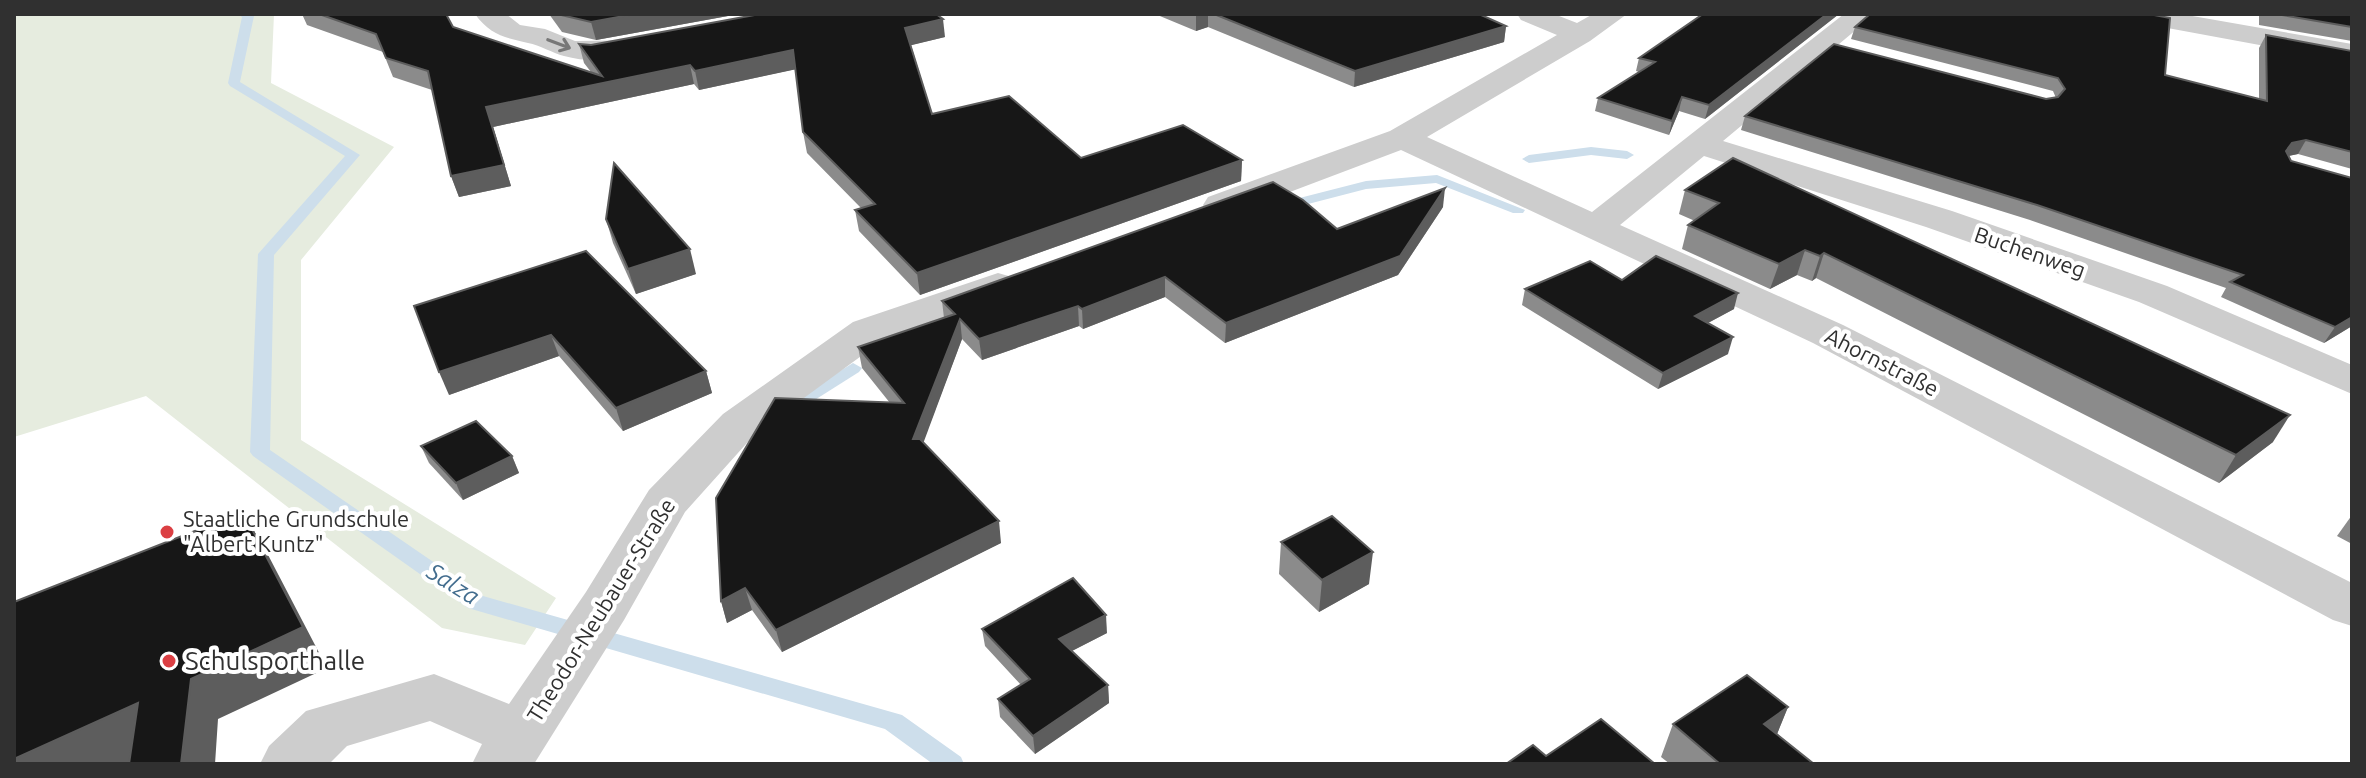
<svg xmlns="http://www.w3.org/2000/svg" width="2366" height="778" font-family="Ubuntu,sans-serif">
<rect width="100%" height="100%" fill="#fff"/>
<path fill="#e6ecdf" d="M14,14H274L271,83L394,147L301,260V440L556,598L525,645L442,628L146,396L14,437Z"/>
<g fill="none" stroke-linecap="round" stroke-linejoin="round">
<g fill="#cddeeb" fill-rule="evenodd">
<path d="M238,14L254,16L240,82L360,155L274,255L270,450L483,596L902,715L961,757L964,764H933L885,729L468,608L253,456L250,452L258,254L345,156L230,86L228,83L242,17Z"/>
<path d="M1591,147L1627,151L1634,155L1627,159L1591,155L1529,163L1522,159L1529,155Z"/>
<path d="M1437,175L1525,210L1523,213H1513L1436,183L1366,189L1281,211L1274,207L1276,204L1366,181Z"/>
<path d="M853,363L862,368L859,372L791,415H777L775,411Z"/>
</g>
<g fill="#cdcdcd" fill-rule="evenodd">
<path d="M475,14H506L520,25L545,29L575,41L651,40L655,46L651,52C623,59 592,64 564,56C552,53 540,45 528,43C506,38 490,35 475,14Z"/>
<path d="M1517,14H1554L1577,23L1593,14H1627L1590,41L1427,137L1592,212L1844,14H1875L1723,141L1952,211L2167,286L2352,365V394L2139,302L1926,227L1704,156L1620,225L1843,325L2352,583V626L2333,620L1813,343L1401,150L1234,213L1221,216L1208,213L1203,205L1208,197L1390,131L1557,35L1521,20Z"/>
<path d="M2121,14H2181L2352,44V62L2135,22L2125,20Z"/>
<path d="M998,273L1012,277L1018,285L1012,293L883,340L755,434L685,512L624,620L534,764H472L482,744L430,721L347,746L329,764H260L269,746L306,711L434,674L509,704L586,592L649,490L723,414L853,322Z"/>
</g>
</g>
<g fill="#8b8b8b">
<path d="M302,14H446L453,27L591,72L584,63L579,44L591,45L945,37L911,45L932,114L1081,158L1242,160L1241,181L920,295L859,231L855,210L861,208L807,153L803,132L796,69L699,90L694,84L493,127L511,186L459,197L451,176L432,90L393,77L383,52L307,25Z"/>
<path d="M549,14H739L596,40L562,32Z"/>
<path d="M1155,14H1479L1506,26L1504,42L1354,87L1208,27L1196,31Z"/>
<path d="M1703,14H1839L1705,119L1679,111L1669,135L1595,111L1598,98L1639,72L1636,71L1639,58Z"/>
<path d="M2259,14H2352V41L2259,25Z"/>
<path d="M1855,27L2165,75L2259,99V48L2266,35L2352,51V169L2298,154L2288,156L2291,161L2352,178V326L2324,343L2221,297L2226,288L2030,220L1741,130L1745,116L2056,98L2053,91L1851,39Z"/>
<path d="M1733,158L2273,442L2219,483L1816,278L1812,281L1797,275L1770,289L1682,249L1688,225L1695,221L1679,214L1685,190Z"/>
<path d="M1443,207L1398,275L1225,343L1165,297L1083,329L1079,326L982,360L962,339L923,442L1001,543L782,652L752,610L727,623L721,601L890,403L862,368L858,347L944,318L942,301L1337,229Z"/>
<path d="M606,219L696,274L636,294L613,243Z"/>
<path d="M586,251L706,371L712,393L623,431L559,356L449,395Z"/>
<path d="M1622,280L1734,309L1708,323L1728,354L1658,389L1522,305L1525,289Z"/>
<path d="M421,446L512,456L519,473L463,500L429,463Z"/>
<path d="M2352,515V544L2337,536Z"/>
<path d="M1281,542L1369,584L1319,612L1279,574Z"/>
<path d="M982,629L1107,633L1072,651L1108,685L1109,703L1035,754L1000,717L998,699L1021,685L985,646Z"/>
<path d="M1788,707L1777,734L1814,764H1670L1661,757L1673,724Z"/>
</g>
<g fill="#5d5d5d">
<path d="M635,14H739L596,40L591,22Z"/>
<path d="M1201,14H1208V27L1196,31V16Z"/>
<path d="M1827,14H1839L1705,119L1709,105Z"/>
<path d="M943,19L945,37L908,46L905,28Z"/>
<path d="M1506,26L1504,42L1354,87L1355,71Z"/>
<path d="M793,50L797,69L699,90L695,71Z"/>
<path d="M690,65L694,84L493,127L511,186L459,197L451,176L486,107Z"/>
<path d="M1682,97L1679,111L1669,135L1672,121Z"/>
<path d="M2306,140L2298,154L2284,157L2286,151L2292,143Z"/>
<path d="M1242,160L1241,181L920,295L917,273Z"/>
<path d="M1445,188L1443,207L1398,275L1225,343L1226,323Z"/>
<path d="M690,249L696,274L636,294L628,269Z"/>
<path d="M1805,250L1797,275L1770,289L1779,264Z"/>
<path d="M1824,253L1816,278L1812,281L1820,256Z"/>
<path d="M1165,277V297L1083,329L1082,309Z"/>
<path d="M1738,293L1734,309L1691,332L1695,316Z"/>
<path d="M1078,306L1079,326L982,360L979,339Z"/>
<path d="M2352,317V326L2324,343L2335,327Z"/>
<path d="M960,319L962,339L917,460L913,439Z"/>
<path d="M551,335L559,356L449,395L439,372Z"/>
<path d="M1733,337L1728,354L1658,389L1663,373Z"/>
<path d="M706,371L712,393L623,431L616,408Z"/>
<path d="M2290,415L2273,442L2219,483L2236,455Z"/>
<path d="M512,456L519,473L463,500L456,483Z"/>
<path d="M243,512L266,551L327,668L218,719L215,764H181L191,679Z"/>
<path d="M999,521L1001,543L782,652L776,630Z"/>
<path d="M1373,552L1369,584L1319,612L1322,580Z"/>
<path d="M745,588L752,610L727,623L721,601Z"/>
<path d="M1106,615L1107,633L1060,657L1059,639Z"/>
<path d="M1108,685L1109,703L1035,754L1033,736Z"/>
<path d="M138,703L168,744L125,764H14V759Z"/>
<path d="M1788,707L1775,739L1764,724Z"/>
</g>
<g fill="#171717" stroke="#5d5d5d" stroke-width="2">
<path d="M319,14H446L453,27L602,76L579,44L591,45L760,14H936L943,19L905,28L932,114L1009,96L1081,158L1183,125L1242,160L917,273L855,210L875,204L803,132L793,50L695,71L690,65L486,107L504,165L451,176L428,71L386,58L376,34Z"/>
<path d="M557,14H635L591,22Z"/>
<path d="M1214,14H1479L1506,26L1355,71Z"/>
<path d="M1703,14H1827L1709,105L1682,97L1672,121L1598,98L1655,62L1639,58Z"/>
<path d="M1870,14H2149L2170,18L2165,75L2267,101L2266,35L2352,51V152L2306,140L2292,143L2286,151L2291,161L2352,178V317L2335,327L2230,282L2243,275L2037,205L1745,116L1834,44L2046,99L2058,97L2065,89L2058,78L1855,27Z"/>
<path d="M2276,14H2352V27Z"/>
<path d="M1733,158L2290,415L2236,455L1824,253L1820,256L1805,250L1779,264L1688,225L1719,203L1685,190Z"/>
<path d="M614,163L690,249L628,269L606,219Z"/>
<path d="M1273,182L1303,200L1337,229L1445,188L1400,256L1226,323L1165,277L1082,309L1078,306L979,339L960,319L913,439H920L999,521L776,630L745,588L721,601L716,498L775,398L904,403L858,347L955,314L942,301Z"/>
<path d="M586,251L706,371L616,408L551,335L439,372L414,306Z"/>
<path d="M1656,256L1738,293L1695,316L1733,337L1663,373L1525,289L1590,261L1622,280Z"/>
<path d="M476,421L512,456L456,483L421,446Z"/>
<path d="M243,512L303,627L191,679L181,764H129L138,703L14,759V602Z"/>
<path d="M1332,516L1373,552L1322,580L1281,542Z"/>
<path d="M1073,578L1106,615L1059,639L1108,685L1033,736L998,699L1030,679L982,629Z"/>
<path d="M1747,675L1788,707L1764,724L1814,764H1720L1673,724Z"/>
<path d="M1601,719L1655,764H1506L1533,745L1546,756Z"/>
</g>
<defs><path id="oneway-shaft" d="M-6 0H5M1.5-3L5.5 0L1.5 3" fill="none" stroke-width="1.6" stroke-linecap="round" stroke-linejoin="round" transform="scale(2)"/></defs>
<use stroke="#777" href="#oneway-shaft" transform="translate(559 44) rotate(21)"/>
<g fill="#db3f43" stroke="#fff" stroke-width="3">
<circle cx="167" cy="532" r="8"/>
<circle cx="169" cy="661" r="8"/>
</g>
<g text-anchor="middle" stroke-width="8" stroke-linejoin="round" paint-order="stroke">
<g font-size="22" fill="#303030" stroke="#fff">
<text transform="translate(2030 252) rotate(19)" y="8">Buchenweg</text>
<text transform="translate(1882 362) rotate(27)" y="8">Ahornstraße</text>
<text transform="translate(601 610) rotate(-58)" y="8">Theodor-Neubauer-Straße</text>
</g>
<g font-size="22" fill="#303030" stroke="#fff" text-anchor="start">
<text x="183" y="527">Staatliche Grundschule<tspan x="183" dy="25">"Albert Kuntz"</tspan></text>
</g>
<g font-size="24" font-style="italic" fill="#436d8e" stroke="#fff">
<text transform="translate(453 584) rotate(32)" y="8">Salza</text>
</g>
<g font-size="26" fill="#303030" stroke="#fff" text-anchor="start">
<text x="185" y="670">Schulsporthalle</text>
</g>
</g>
<rect width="2366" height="778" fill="none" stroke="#303030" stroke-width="32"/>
</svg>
